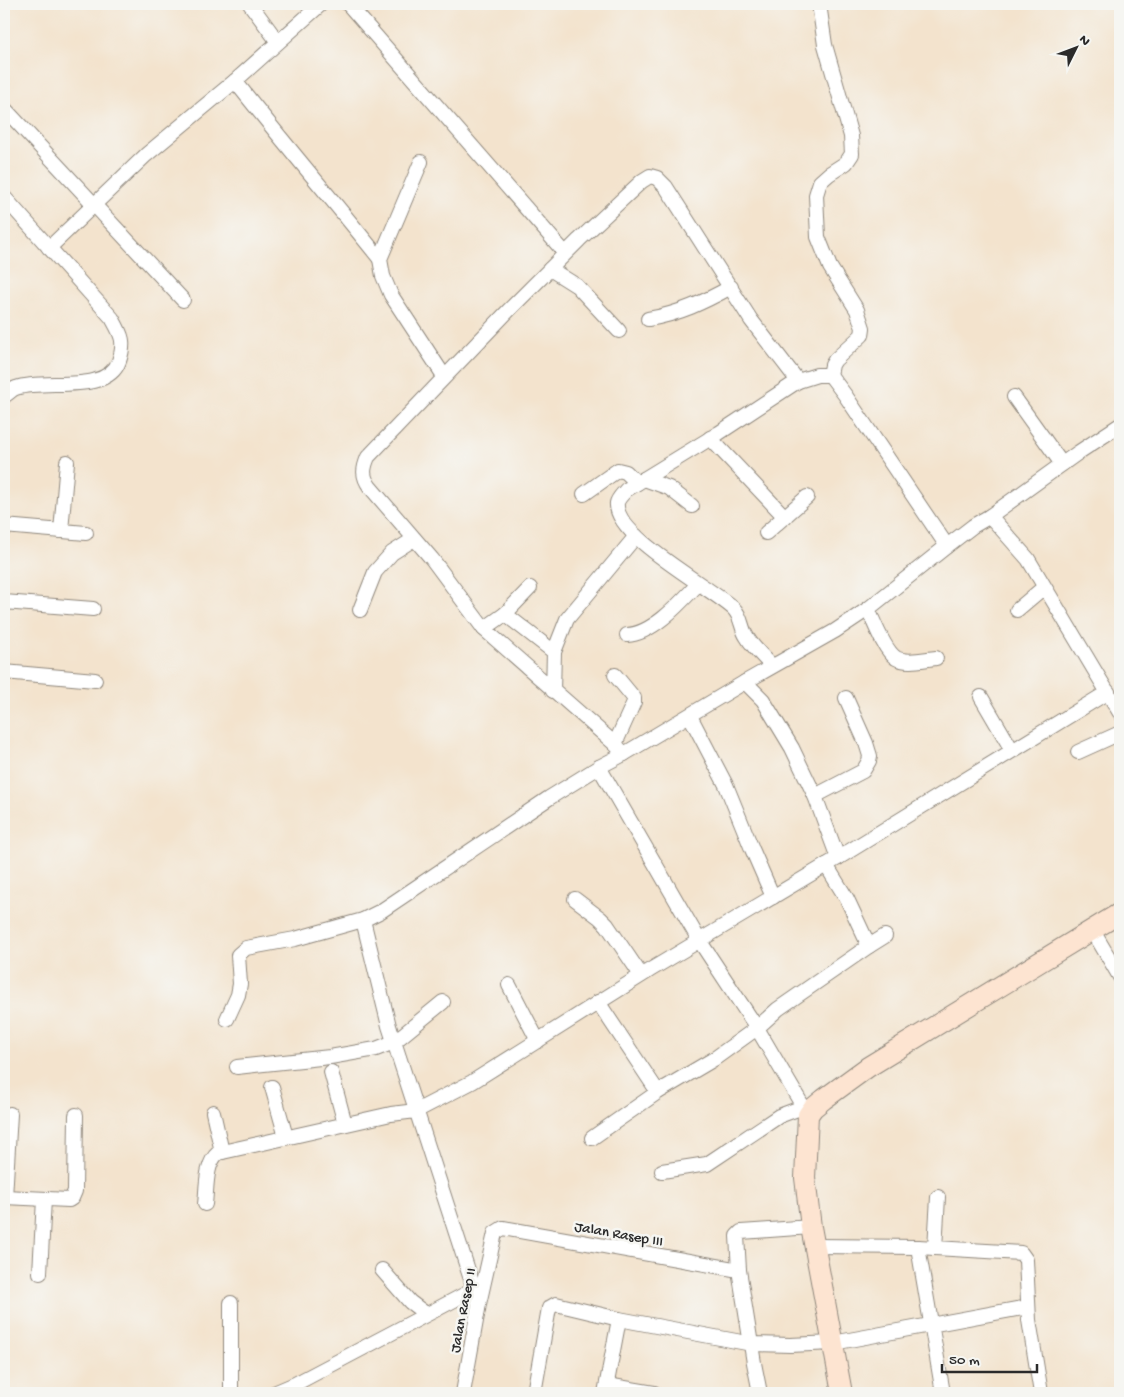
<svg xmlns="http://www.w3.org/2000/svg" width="1124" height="1397" font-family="'Gochi Hand',sans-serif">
<rect width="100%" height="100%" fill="#f6f6f2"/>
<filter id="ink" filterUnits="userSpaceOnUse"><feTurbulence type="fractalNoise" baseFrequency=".02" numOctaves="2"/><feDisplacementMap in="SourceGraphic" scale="10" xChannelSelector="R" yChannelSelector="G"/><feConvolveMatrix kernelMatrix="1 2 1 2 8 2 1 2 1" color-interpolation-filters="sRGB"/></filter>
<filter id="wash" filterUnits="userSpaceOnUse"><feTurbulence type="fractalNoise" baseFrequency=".0096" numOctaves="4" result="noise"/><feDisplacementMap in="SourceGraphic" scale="20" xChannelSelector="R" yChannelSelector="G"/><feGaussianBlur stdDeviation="1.12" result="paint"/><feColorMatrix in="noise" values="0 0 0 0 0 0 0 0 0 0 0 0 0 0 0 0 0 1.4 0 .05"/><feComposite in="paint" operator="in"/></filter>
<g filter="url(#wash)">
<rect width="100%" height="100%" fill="#f3e3cd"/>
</g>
<g filter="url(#ink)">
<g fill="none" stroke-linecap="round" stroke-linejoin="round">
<g stroke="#8f877c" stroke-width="16">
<g id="street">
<path d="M250,4L278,42"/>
<path d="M348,4L565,253"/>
<path d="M819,4L825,45L851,136L852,154L846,163L829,174L820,182L816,195L818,237L830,267L857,310L863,328L862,335L835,360L832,365L830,375"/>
<path d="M235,81L321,4"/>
<path d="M4,108L183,300"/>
<path d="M421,162L380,259L383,276L391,295L444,376"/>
<path d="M4,197L112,318C121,334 126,341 119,361C107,395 45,378 16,388C12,389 8,394 4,396"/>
<path d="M49,248L146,155L235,81C282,141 332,199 380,259"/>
<path d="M550,269L577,286L619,331"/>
<path d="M648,319C679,314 704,302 731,287"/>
<path d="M1014,397L1062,464"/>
<path d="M710,438L785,517"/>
<path d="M644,479L669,488L692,506"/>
<path d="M584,494L618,470L626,472L637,483"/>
<path d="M990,516L1079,452L1120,425"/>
<path d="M4,526L86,533"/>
<path d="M61,531L67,462"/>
<path d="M766,533L807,497"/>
<path d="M4,602L93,609"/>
<path d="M868,609C874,622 884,650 896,658C907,664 924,659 936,658"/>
<path d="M360,610L375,572L392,553L414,539"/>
<path d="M1017,610L1043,588"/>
<path d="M505,614L530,588"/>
<path d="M484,629L505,614L554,652L553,691"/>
<path d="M627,635C653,634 681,602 698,584"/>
<path d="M554,652L567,619L636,536"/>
<path d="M772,666C764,657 753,648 747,637C741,629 742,617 734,609C712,588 613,536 617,503C618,498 623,494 626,490L719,433L798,381"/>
<path d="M4,672L95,680"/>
<path d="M745,682L763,700L792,748L815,796L838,858"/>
<path d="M981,697L1012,750"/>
<path d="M690,716L726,785L752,849L773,897"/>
<path d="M615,744L634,702V698L615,675"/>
<path d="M1078,752L1120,733"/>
<path d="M624,754L615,744L484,629L432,559L370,487C362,476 363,469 368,457L509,310L579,240L642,181L650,176L657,178L666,187L751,320L798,381L817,375H830L845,395L947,546L973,526L990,516L1028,559L1120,713"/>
<path d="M599,767L699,940L757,1028L808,1115"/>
<path d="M815,796L863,771L869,761L870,756L866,743L846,698"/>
<path d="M826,865L847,899L869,946L885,936"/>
<path d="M575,899L600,918L607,925L641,975"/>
<path d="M363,920L389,1026L478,1301"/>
<path d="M1093,931L1120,977"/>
<path d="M509,985L538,1041"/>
<path d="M598,1002L658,1092"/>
<path d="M227,1019L238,995L240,984L238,955L246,948L295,939L363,920L381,911L549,798L599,767L624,754L745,682L835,631L868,609L947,546"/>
<path d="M237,1067L330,1057L376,1049L394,1042L443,1002"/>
<path d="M331,1072L345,1124"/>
<path d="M272,1087L286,1137"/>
<path d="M213,1112L222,1152"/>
<path d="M592,1138L658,1092L714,1059L757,1028L778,1009L869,946"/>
<path d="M662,1171L707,1164L779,1116L803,1107"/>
<path d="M4,1197L69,1200L72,1198L75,1191L76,1115"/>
<path d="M5,1197L10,1114"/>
<path d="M205,1204C207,1189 205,1164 218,1153L391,1114L416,1111L472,1082L650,970L838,858L1108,692"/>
<path d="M815,1246L918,1247L1021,1253L1026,1260L1029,1320L1041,1393"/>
<path d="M918,1247L943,1393"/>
<path d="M935,1248L938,1197"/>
<path d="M382,1270L410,1302L426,1314"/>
<path d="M40,1273L44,1199"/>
<path d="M607,1385L654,1393"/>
<path d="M231,1393V1303"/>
<path d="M274,1393L295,1384L475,1289"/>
<path d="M463,1393L479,1304L495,1233L503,1228L739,1270"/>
<path d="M534,1393L549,1308L556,1304L619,1319L752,1344L790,1345L833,1343L1028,1307"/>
<path d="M605,1393L619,1319"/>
<path d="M760,1393L754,1363L739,1270L737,1236L741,1232L811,1227"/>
</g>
</g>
<g stroke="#8f877c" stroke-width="22">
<path id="secondary" d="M842,1393L811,1227L805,1178L808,1115L813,1108L824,1099L868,1067L1120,913"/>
</g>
<use href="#street" stroke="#fff" stroke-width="14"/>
<use href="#secondary" stroke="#fde4d1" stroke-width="20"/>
</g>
</g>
<g text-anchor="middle" stroke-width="5" stroke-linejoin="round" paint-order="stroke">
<g font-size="15" fill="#2b2b2b" stroke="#f6f6f2">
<text transform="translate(619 1233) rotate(10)" y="5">Jalan Rasep III</text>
<text transform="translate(462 1310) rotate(-79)" y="5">Jalan Rasep II</text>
</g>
</g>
<rect width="1124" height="1397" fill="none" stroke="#f6f6f2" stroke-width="20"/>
<g transform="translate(1076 48) rotate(48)" stroke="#f6f6f2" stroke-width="4" paint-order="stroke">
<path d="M0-4L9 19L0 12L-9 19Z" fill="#2b2b2b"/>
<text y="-8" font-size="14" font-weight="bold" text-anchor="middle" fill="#2b2b2b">N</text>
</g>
<path d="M942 1364v8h95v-8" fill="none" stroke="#2b2b2b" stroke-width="2.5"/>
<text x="949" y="1364" font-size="15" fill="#2b2b2b" stroke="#f6f6f2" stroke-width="4" paint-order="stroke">50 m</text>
</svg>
